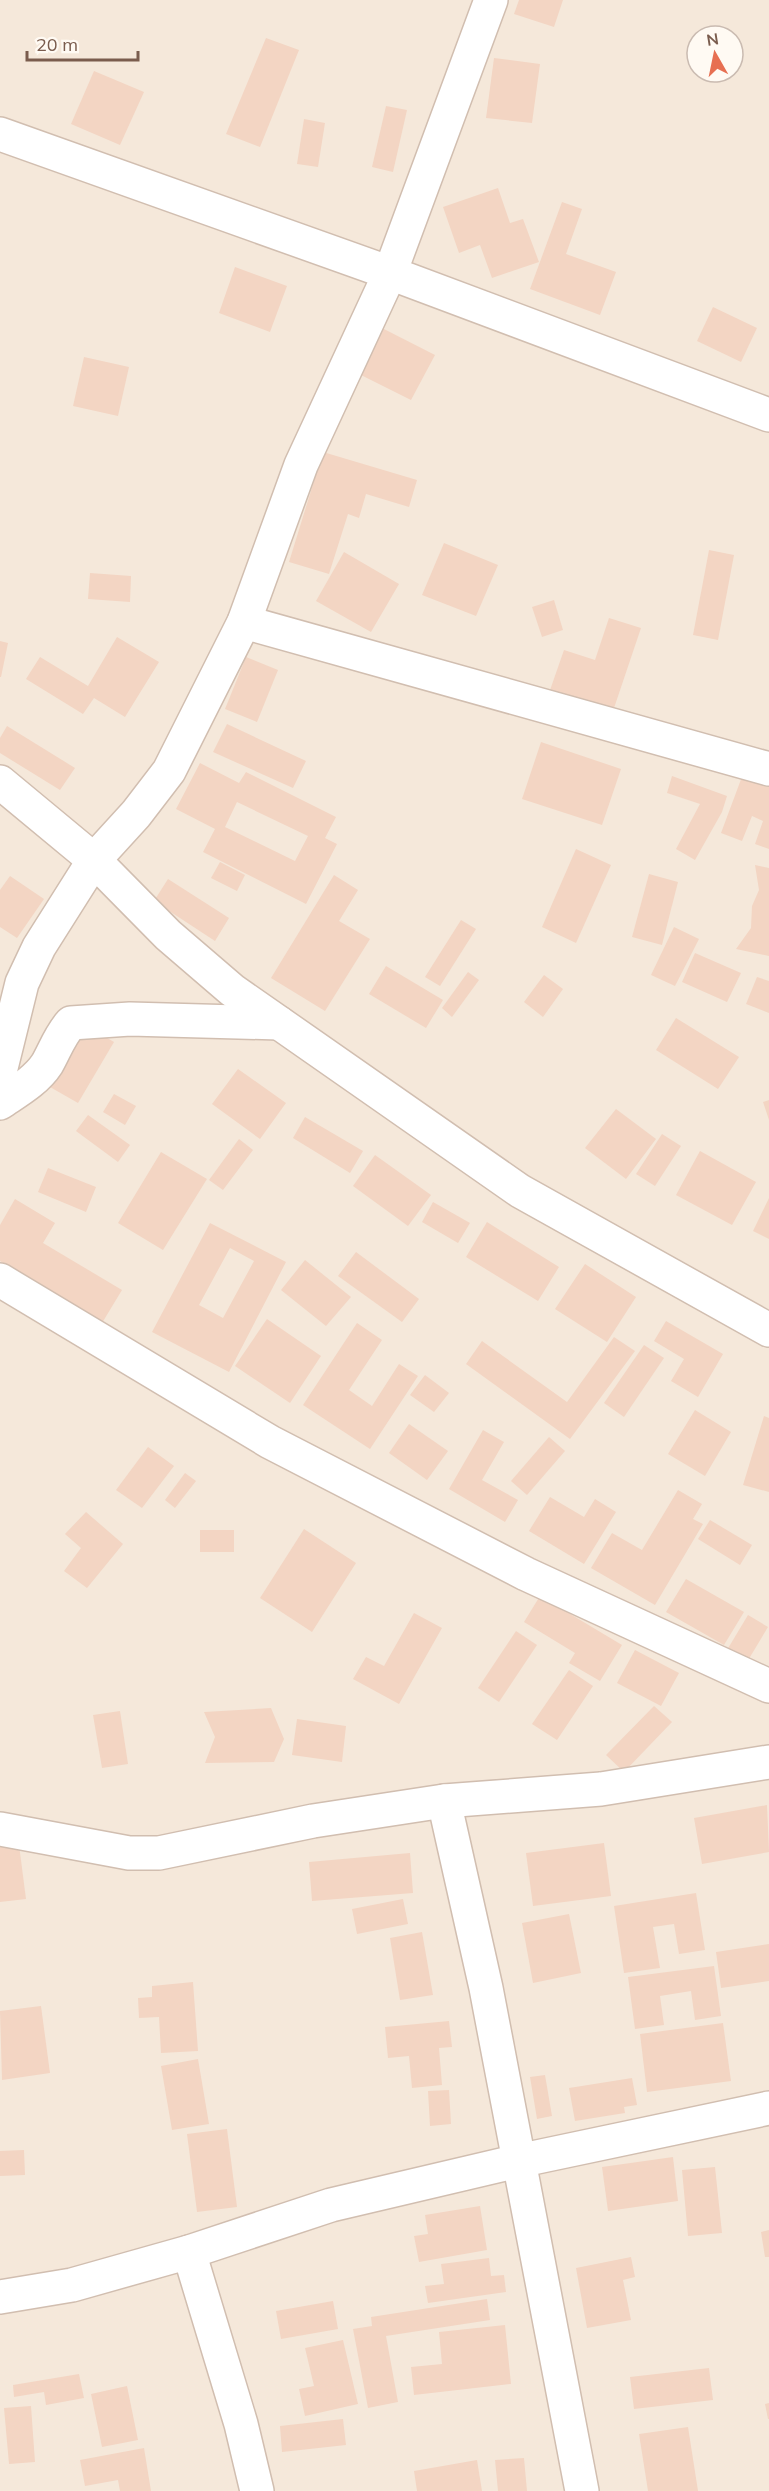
<svg xmlns="http://www.w3.org/2000/svg" width="769" height="2491" font-family="Mulish,sans-serif">
<rect width="100%" height="100%" fill="#fdf6ec"/>
<path fill="#f5e8da" fill-rule="evenodd" d="M0,0H769V2491H0ZM697,36H733V72H697Z"/>
<g fill="#f3d5c3" fill-rule="evenodd">
<path d="M519,0H563L554,27L514,14Z"/>
<path d="M266,38L299,50L260,147L226,134Z"/>
<path d="M494,58L540,64L532,123L486,118Z"/>
<path d="M94,71L144,92L120,145L71,124Z"/>
<path d="M386,106L407,110L393,172L372,167Z"/>
<path d="M304,119L325,123L318,167L297,164Z"/>
<path d="M498,188L510,223L523,219L539,262L492,278L480,245L459,253L443,207Z"/>
<path d="M562,202L582,209L566,254L616,272L600,315L530,289Z"/>
<path d="M235,267L287,286L270,332L219,313Z"/>
<path d="M713,307L757,328L741,362L697,341Z"/>
<path d="M380,327L435,355L411,400L357,373Z"/>
<path d="M84,357L129,367L118,416L73,406Z"/>
<path d="M323,452L417,480L409,507L366,494L359,518L348,514L329,574L289,562Z"/>
<path d="M444,543L498,565L476,616L422,595Z"/>
<path d="M709,550L734,555L718,640L693,635Z"/>
<path d="M344,552L399,584L371,632L316,601Z"/>
<path d="M90,573L131,576L130,602L88,599Z"/>
<path d="M554,600L563,630L542,637L532,607Z"/>
<path d="M609,618L641,628L612,714L549,693L564,650L595,660Z"/>
<path d="M117,637L159,662L125,717L94,698L83,714L26,679L40,657L88,686Z"/>
<path d="M0,641L8,643L1,677H0Z"/>
<path d="M246,657L278,670L257,722L225,709Z"/>
<path d="M227,724L306,761L293,788L213,752Z"/>
<path d="M7,726L75,768L60,790L0,753V738Z"/>
<path d="M541,742L621,769L602,825L522,799Z"/>
<path d="M200,763L239,783L246,772L336,817L325,838L337,844L306,904L203,852L215,829L176,809ZM237,802L308,836L295,861L225,827Z"/>
<path d="M743,774L769,783V849L755,844L763,821L752,816L742,841L721,833Z"/>
<path d="M672,776L727,796L722,812L695,860L676,849L700,804L667,793Z"/>
<path d="M576,849L611,865L576,943L542,927Z"/>
<path d="M220,862L245,875L237,891L211,878Z"/>
<path d="M755,865L769,868V956L736,949L751,928L752,906L759,890Z"/>
<path d="M649,874L678,882L662,945L632,937Z"/>
<path d="M334,875L358,890L339,921L370,939L325,1011L271,978Z"/>
<path d="M10,876L44,899L17,938L0,927V890Z"/>
<path d="M168,879L229,918L215,941L154,901Z"/>
<path d="M461,920L476,929L440,986L425,977Z"/>
<path d="M674,927L699,939L675,986L651,975Z"/>
<path d="M695,953L741,973L727,1002L682,982Z"/>
<path d="M386,966L443,1000L426,1028L369,994Z"/>
<path d="M468,972L479,980L452,1017L442,1008Z"/>
<path d="M544,975L563,989L543,1017L524,1002Z"/>
<path d="M757,977L769,981V1013L746,1004Z"/>
<path d="M676,1018L739,1057L718,1089L656,1050Z"/>
<path d="M87,1026L114,1042L78,1103L50,1087Z"/>
<path d="M238,1069L286,1103L260,1139L212,1104Z"/>
<path d="M114,1094L136,1106L125,1125L103,1112Z"/>
<path d="M769,1100V1120L763,1102Z"/>
<path d="M616,1109L656,1139L626,1179L585,1148Z"/>
<path d="M88,1115L130,1145L118,1162L76,1131Z"/>
<path d="M305,1117L363,1151L350,1173L293,1138Z"/>
<path d="M662,1134L681,1146L655,1186L636,1174Z"/>
<path d="M239,1139L253,1150L223,1190L209,1180Z"/>
<path d="M700,1151L756,1182L732,1225L676,1195Z"/>
<path d="M161,1152L207,1179L163,1250L118,1223Z"/>
<path d="M375,1155L431,1195L408,1226L353,1186Z"/>
<path d="M48,1168L96,1187L86,1212L38,1192Z"/>
<path d="M769,1198V1239L753,1231Z"/>
<path d="M15,1199L55,1223L43,1243L122,1290L102,1323L0,1261V1225Z"/>
<path d="M433,1202L470,1223L458,1243L422,1222Z"/>
<path d="M487,1222L559,1267L538,1301L466,1257Z"/>
<path d="M210,1223L286,1262L229,1372L152,1332ZM230,1248L254,1261L223,1318L199,1305Z"/>
<path d="M356,1252L419,1299L402,1322L338,1276Z"/>
<path d="M305,1260L351,1297L326,1326L281,1290Z"/>
<path d="M585,1264L636,1297L607,1342L555,1309Z"/>
<path d="M267,1319L321,1356L290,1403L235,1366Z"/>
<path d="M666,1321L723,1354L698,1397L671,1381L684,1359L654,1341Z"/>
<path d="M357,1323L382,1340L349,1390L372,1406L399,1364L418,1376L370,1449L303,1405Z"/>
<path d="M614,1337L635,1351L570,1439L466,1364L482,1341L567,1402Z"/>
<path d="M644,1345L664,1358L624,1417L604,1403Z"/>
<path d="M425,1375L449,1393L434,1412L410,1395Z"/>
<path d="M695,1410L731,1432L705,1476L668,1454Z"/>
<path d="M764,1416L769,1418V1492L743,1485Z"/>
<path d="M409,1424L448,1451L427,1480L389,1453Z"/>
<path d="M483,1430L504,1442L482,1480L518,1500L505,1522L449,1489Z"/>
<path d="M549,1437L565,1451L527,1495L511,1481Z"/>
<path d="M148,1447L174,1466L142,1508L116,1490Z"/>
<path d="M185,1473L196,1481L175,1508L165,1500Z"/>
<path d="M678,1490L702,1504L693,1519L703,1524L655,1605L591,1568L612,1533L642,1550Z"/>
<path d="M550,1497L584,1517L595,1499L616,1512L584,1564L529,1531Z"/>
<path d="M86,1512L123,1544L87,1588L64,1571L81,1548L65,1534Z"/>
<path d="M710,1520L752,1545L740,1565L698,1539Z"/>
<path d="M304,1529L356,1563L312,1632L260,1598Z"/>
<rect x="200" y="1530" width="34" height="22"/>
<path d="M686,1579L744,1612L724,1645L666,1612Z"/>
<path d="M540,1596L622,1645L600,1681L569,1663L575,1653L524,1622Z"/>
<path d="M414,1613L442,1628L399,1704L353,1679L366,1657L384,1666Z"/>
<path d="M748,1615L768,1627L744,1667L724,1655Z"/>
<path d="M516,1631L537,1645L499,1702L478,1688Z"/>
<path d="M635,1650L679,1673L661,1706L617,1683Z"/>
<path d="M569,1670L593,1686L557,1740L532,1724Z"/>
<path d="M654,1706L672,1722L624,1772L606,1755Z"/>
<path d="M271,1708L284,1739L274,1762L205,1763L215,1737L204,1712Z"/>
<path d="M120,1711L128,1764L102,1768L93,1715Z"/>
<path d="M297,1719L346,1726L342,1762L292,1755Z"/>
<path d="M767,1805L769,1852L702,1864L694,1818Z"/>
<path d="M18,1837L26,1899L0,1902V1839Z"/>
<path d="M604,1843L611,1896L533,1906L526,1853Z"/>
<path d="M410,1853L413,1893L312,1901L309,1862Z"/>
<path d="M696,1893L705,1950L679,1954L674,1924L653,1927L660,1968L624,1973L614,1906Z"/>
<path d="M403,1899L408,1924L357,1934L352,1909Z"/>
<path d="M569,1914L581,1973L533,1983L522,1923Z"/>
<path d="M422,1932L433,1995L400,2000L390,1938Z"/>
<path d="M769,1944V1981L721,1988L716,1952Z"/>
<path d="M714,1966L721,2016L695,2020L691,1991L660,1996L664,2025L635,2029L628,1977Z"/>
<path d="M193,1982L198,2051L161,2053L159,2017L139,2018L138,1998L152,1997V1986Z"/>
<path d="M41,2006L50,2073L2,2080L0,2011Z"/>
<path d="M449,2021L452,2047L439,2048L442,2085L412,2088L409,2056L388,2058L385,2027Z"/>
<path d="M723,2023L731,2081L647,2092L640,2034Z"/>
<path d="M198,2059L209,2124L172,2130L161,2066Z"/>
<path d="M545,2075L552,2116L537,2119L530,2077Z"/>
<path d="M632,2078L637,2105L624,2107L625,2113L575,2121L569,2088Z"/>
<path d="M449,2090L451,2124L430,2126L428,2091Z"/>
<path d="M227,2129L237,2207L197,2212L187,2134Z"/>
<path d="M24,2150L25,2175L0,2176V2151Z"/>
<path d="M673,2157L678,2201L608,2211L602,2167Z"/>
<path d="M715,2167L722,2233L688,2236L682,2170Z"/>
<path d="M480,2206L487,2250L419,2262L414,2236L428,2234L425,2215Z"/>
<path d="M769,2230V2257H765L761,2232Z"/>
<path d="M631,2257L635,2277L623,2280L631,2320L587,2328L576,2268Z"/>
<path d="M489,2258L491,2276L504,2275L506,2292L428,2303L425,2286L444,2284L441,2264Z"/>
<path d="M487,2299L490,2320L386,2336L398,2402L368,2408L353,2329L372,2326L371,2317Z"/>
<path d="M333,2301L338,2329L281,2339L276,2311Z"/>
<path d="M505,2325L511,2384L414,2395L411,2367L442,2364L439,2332Z"/>
<path d="M343,2340L358,2404L305,2416L299,2389L314,2386L305,2348Z"/>
<path d="M709,2368L713,2400L634,2409L630,2377Z"/>
<path d="M79,2374L84,2398L46,2405L44,2392L14,2397L13,2385Z"/>
<path d="M127,2386L138,2440L102,2447L91,2394Z"/>
<path d="M769,2403V2419H768L765,2404Z"/>
<path d="M31,2406L35,2462L9,2464L4,2408Z"/>
<path d="M343,2419L346,2445L282,2452L280,2426Z"/>
<path d="M688,2427L698,2491H648L639,2434Z"/>
<path d="M144,2448L151,2491H120L118,2480L85,2486L80,2460Z"/>
<path d="M524,2458L527,2491H498L495,2460Z"/>
<path d="M477,2460L482,2491H417L414,2471Z"/>
</g>
<g fill="none" stroke-linecap="round" stroke-linejoin="round">
<g stroke="#d1beb0" stroke-width="36">
<g id="minor">
<path d="M0,134L390,273L769,415"/>
<path d="M244,622L769,769"/>
<path d="M0,782L94,860L168,935L232,990L520,1191L769,1330"/>
<path d="M0,1072L22,983L39,947L94,860L136,814L169,771L244,622L301,465L390,273L491,0"/>
<path d="M0,1103C16,1092 36,1081 47,1064C55,1050 60,1035 71,1023L130,1019L279,1023"/>
<path d="M0,1280L270,1442L526,1574L769,1686"/>
<path d="M444,1801L486,1988L582,2491"/>
<path d="M0,1829L129,1853H159L313,1821L444,1801L601,1789L769,1762"/>
<path d="M189,2252L241,2424L257,2491"/>
<path d="M0,2297L72,2285L189,2252L331,2205L518,2161L769,2108"/>
</g>
</g>
<use href="#minor" stroke="#fff" stroke-width="33"/>
</g>
<g transform="translate(715 54) rotate(351)"><circle r="28" fill="#fffaf3" stroke="#cabbb1" stroke-width="1.5"/>
<path d="M0-4.5L10 22L0 15L-10 22Z" fill="#e76f51"/>
<text y="-9" font-size="16" font-weight="bold" text-anchor="middle" fill="#7a5c4d">N</text>
</g>
<path d="M27 51v9h111v-9" fill="none" stroke="#7a5c4d" stroke-width="3"/>
<text x="36" y="51" font-size="18" fill="#7a5c4d" stroke="#fffaf3" stroke-width="4.5" paint-order="stroke">20 m</text>
</svg>
